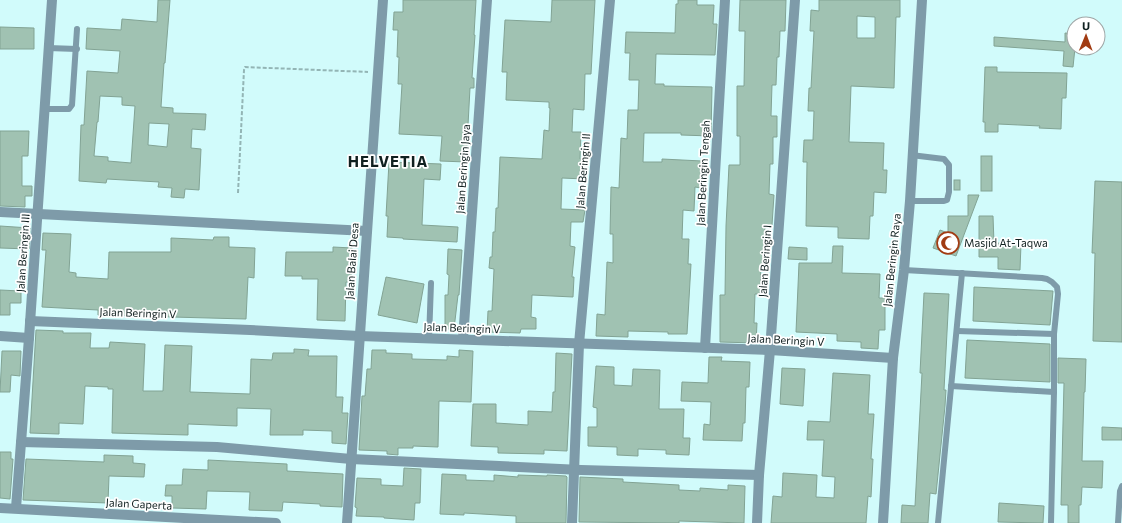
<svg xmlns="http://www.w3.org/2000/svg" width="1122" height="523" font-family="Commissioner,sans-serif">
<rect width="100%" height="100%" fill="#d1fbfb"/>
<g fill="#a0c2b2" stroke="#82a394" fill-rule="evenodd">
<path d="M158,0H170L165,63H164L161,107L173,108V113L206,114L205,130L192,129L191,148L201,149L199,190L185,189L184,198L171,197L172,188L158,187L159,182L107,179L106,183L79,181L81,125H84L87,71L118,73L120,51L86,49L87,28L121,30L122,19L157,22ZM100,96L122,97V105L135,106L131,163L108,161V157L94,156L97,122H98ZM149,123L169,124L167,147L148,145Z"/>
<path d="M403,0H476L474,35H475L472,78H474V88H470L466,162L440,161L442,136L399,134L402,84H398L399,57H397L398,30H393L394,12H403Z"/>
<path d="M552,0H595L591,74H585L584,110L573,109L572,132H581L580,159H584V179L562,178L561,209L585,210L583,222H571L570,246L575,247L572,277H574L573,297L532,295L531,317L536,318V329H521L520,333L487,332L488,311H492L494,269L489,268L490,257H492L493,232H495L496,208H498L500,157L542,159L544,130L549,131L550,108H549V102L506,100L507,72H502L505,20L551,22Z"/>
<path d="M678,0H697V5H714L713,24H717L715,55L656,54L655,84H664V86L712,87L711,136L681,135V133H644L643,162H662V159L702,161L701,188L695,187L694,211L683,210L682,239H689L688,264H691L687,334H668V332L628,331V337L596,336L597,314L605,315L607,262L613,263V234H610L611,187L619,188L621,138L627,139L628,110H638L639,80H629L630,53H625L626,32L675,33L676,4H678Z"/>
<path d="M740,0H786L785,31H780L779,57H777L776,85H772L771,116H777V137H773V164H770L769,194L774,195L772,225H765V264H761L760,294H755L754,323H757L756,343L720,342V295H725L726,226L729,165H740V136H737V86H744L745,31H739Z"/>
<path d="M819,0H900V17H896L894,88L851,86L849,142L884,143L883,170H887L886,193L874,192L873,216H870L869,239L838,238V227L806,226L807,162H803L804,140H813L814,111H808L809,88H811L814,31H810L811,10L819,11ZM857,16L875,17V38H857Z"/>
<path d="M0,27L34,28V49H0Z"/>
<path d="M1065,33L1074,34L1075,48L1073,67L1063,66L1064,51L994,46V37L1065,42Z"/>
<path d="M985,67H997V72L1067,73L1066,98H1062L1061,129L1039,128L1040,126L998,124V132H985V122H983Z"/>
<path d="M0,131H29L28,156H22V186H32V196H25V207L0,206Z"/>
<rect x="981" y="156" width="11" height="35"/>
<path d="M389,162L441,164L440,180L424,179L422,225L458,227L457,242L403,239V238L387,237L388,216H386Z"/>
<rect x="954" y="180" width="6" height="10"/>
<path d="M1095,181L1122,182V342L1093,341L1095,253H1092Z"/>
<path d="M968,195H979L956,256L933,248L940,230L948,233V216H968Z"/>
<path d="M979,216H993L994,243L1021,244L1020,270L998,269V257H979Z"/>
<path d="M0,226L30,228L29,249L0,248Z"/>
<path d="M43,233L71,234L69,272L76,273V277L108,279L109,252H171V238L213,240L214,237H229V247L255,248L254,278L248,277L246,319L98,315V310L42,307L46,250H42Z"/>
<path d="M833,246H843L842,273L880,274L879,298H885V330H879L878,349L861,348V342L837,341V334L796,332L799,263H832Z"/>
<path d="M333,247L352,248L351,282H346L345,321L317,320L318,279H302V276H285L286,252H333Z"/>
<path d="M789,247L807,248V260L788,259Z"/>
<path d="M448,249L462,250L459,295H458L454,329H445V295H448L449,275L447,274Z"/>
<path d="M386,277L424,284L417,323L378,315Z"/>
<path d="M974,287L1053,291L1050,325L973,321Z"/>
<path d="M0,290L21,291V303H10V315H0Z"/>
<path d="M924,293L949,294L944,390H946L945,406L936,494L930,493L928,523H901L902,505L915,506L922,373H920Z"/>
<path d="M36,330L63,331V333H91L90,348H109L110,342L145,344L143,391H163L165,345L192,346L190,392L250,394L251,359L272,360L273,353H294V349L309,350L308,356H337L336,397H343L342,413H348L346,444L332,443V431L303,430V435H270L271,409L237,408V426L188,424V435L112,433L113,389H108V387L85,386L83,424L59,423V434L30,433Z"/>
<path d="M967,340L1050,344V382L965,378Z"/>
<path d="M372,350H386V353L412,354V359L447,360V356L459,357V350L473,351L471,402L439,401L438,447L413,446V448H398V455L387,454V451L359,450L362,396H365L367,369H371Z"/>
<path d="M2,351H21L20,376L11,375L10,392H0Z"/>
<path d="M556,353L572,354L567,451L544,450V454L498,453V447L471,446L473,404H496V423L528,425V411L552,412L553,392H555Z"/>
<path d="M709,357H722L721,361L750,362L749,387H746L745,423H743L742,441L703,440L704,424L710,425L711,402L681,401L682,382L708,383Z"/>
<path d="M1058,358L1086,359L1085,392H1084L1082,461H1103L1102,488L1082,487L1081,505H1079V523H1068V505H1061L1064,383H1058Z"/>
<path d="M596,366L614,367V385L632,386L633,369L660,370L659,409H684L683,438H690L689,455L666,454V450L638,449V456L617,455V447L588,446V427H597V408L593,407Z"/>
<path d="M782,368L805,369L803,406L780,404Z"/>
<path d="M833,373L870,375L868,414H874L871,459H873L871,497L868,496L866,523H771L773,496L782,497L783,473L817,475L816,497L834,498L835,477L822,476L824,440H807L808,421L830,422Z"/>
<path d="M1102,427L1122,428V440H1102Z"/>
<path d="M0,452H11V459H13L10,499L0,498Z"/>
<path d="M104,455L133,456V463L145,464L144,477L109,476L108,503L23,500L26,459L104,462Z"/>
<path d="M208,460L287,464V471L343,474L342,507L320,506V504L283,502L282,511L249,510L250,492L207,491L206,509L172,508V496H165L166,485H182L183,469L208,470Z"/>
<path d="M404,468L421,469L420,503H415L414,520L384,518V517L356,516L357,508L355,507L357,478L381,479V485L403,486Z"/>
<path d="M442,474L466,475V480L494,481V475L518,477V475L547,476V475L566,476L567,477L566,523H516V516L464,513V515L440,514Z"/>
<path d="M580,477L623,479V482L679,485V490L700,491V488L728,490V485L745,486L744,523L679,521V523L579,522Z"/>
<path d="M999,503L1044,506L1043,523L998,522Z"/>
</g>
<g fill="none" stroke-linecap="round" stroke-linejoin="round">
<path stroke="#93b5b5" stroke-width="2" stroke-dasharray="4 2" stroke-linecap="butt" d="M238,193L244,70L245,67L368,72"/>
<g stroke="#7e9ba9" stroke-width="6">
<path d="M48,48L77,49"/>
<path d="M43,109H69L72,105L77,29"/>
<path d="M910,201H944L947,200L949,192V165L944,159L911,155"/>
<path d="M904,270L1042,278L1047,279L1052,282L1057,287L1058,294L1054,334V392L1051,523"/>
<path d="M957,331L1054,334"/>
<path d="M429,339L431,283"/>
<path d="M951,386L1054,392"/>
<path d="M938,523L962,273"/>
<path d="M1118,523L1120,491L1122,486"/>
</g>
<g stroke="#7e9ba9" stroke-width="10">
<path d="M0,212L367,231"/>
<path d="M30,321L250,330L359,336L770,350L893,358"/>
<path d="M0,336L29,338"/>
<path d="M463,339L487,0"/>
<path d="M705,348L725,0"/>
<path d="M21,442L217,447L351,459L581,470L759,475"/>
<path d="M16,508L29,338L52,0"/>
<path d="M347,523L383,0"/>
<path d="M572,523L579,344L610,0"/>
<path d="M757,523L759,475L770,350L795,0"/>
<path d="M883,523L893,358L904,270L910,201L922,0"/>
</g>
<path stroke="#7e9ba9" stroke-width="10" d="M0,508L276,523"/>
</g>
<defs>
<g id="mosque-ring" transform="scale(1.15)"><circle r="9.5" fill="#fff" stroke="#a13b12" stroke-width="1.5"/><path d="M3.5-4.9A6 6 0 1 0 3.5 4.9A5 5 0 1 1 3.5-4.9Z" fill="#a13b12"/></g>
</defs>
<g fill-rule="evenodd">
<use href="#mosque-ring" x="948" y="243"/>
</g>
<g text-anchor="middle" stroke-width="3.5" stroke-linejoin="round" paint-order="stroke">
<g font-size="11" fill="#102020" stroke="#fff">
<text transform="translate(463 169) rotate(-86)" y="4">Jalan Beringin Jaya</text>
<text transform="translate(583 171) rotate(-85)" y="4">Jalan Beringin II</text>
<text transform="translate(703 173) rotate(-87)" y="4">Jalan Beringin Tengah</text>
<text transform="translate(23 253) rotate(-86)" y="4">Jalan Beringin III</text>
<text transform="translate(892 260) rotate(-84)" y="4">Jalan Beringin Raya</text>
<text transform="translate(352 261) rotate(-86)" y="4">Jalan Balai Desa</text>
<text transform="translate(765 261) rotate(-86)" y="4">Jalan Beringin I</text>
<text transform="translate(138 313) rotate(2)" y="4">Jalan Beringin V</text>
<text transform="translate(462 328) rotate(2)" y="4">Jalan Beringin V</text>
<text transform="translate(786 340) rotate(3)" y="4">Jalan Beringin V</text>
<text transform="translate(139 504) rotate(3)" y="4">Jalan Gaperta</text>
</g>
<g font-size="11" fill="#102020" stroke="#fff" text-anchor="start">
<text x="964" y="247">Masjid At-Taqwa</text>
</g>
<g font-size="15" font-weight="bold" letter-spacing="1" fill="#102020" stroke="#fff">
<text x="388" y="167">HELVETIA</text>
</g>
</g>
<g transform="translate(1086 36) rotate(1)"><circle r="19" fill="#ffffff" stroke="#9fa6a6"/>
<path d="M0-3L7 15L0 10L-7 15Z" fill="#a13b12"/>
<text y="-6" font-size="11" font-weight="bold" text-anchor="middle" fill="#102020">U</text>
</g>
</svg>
